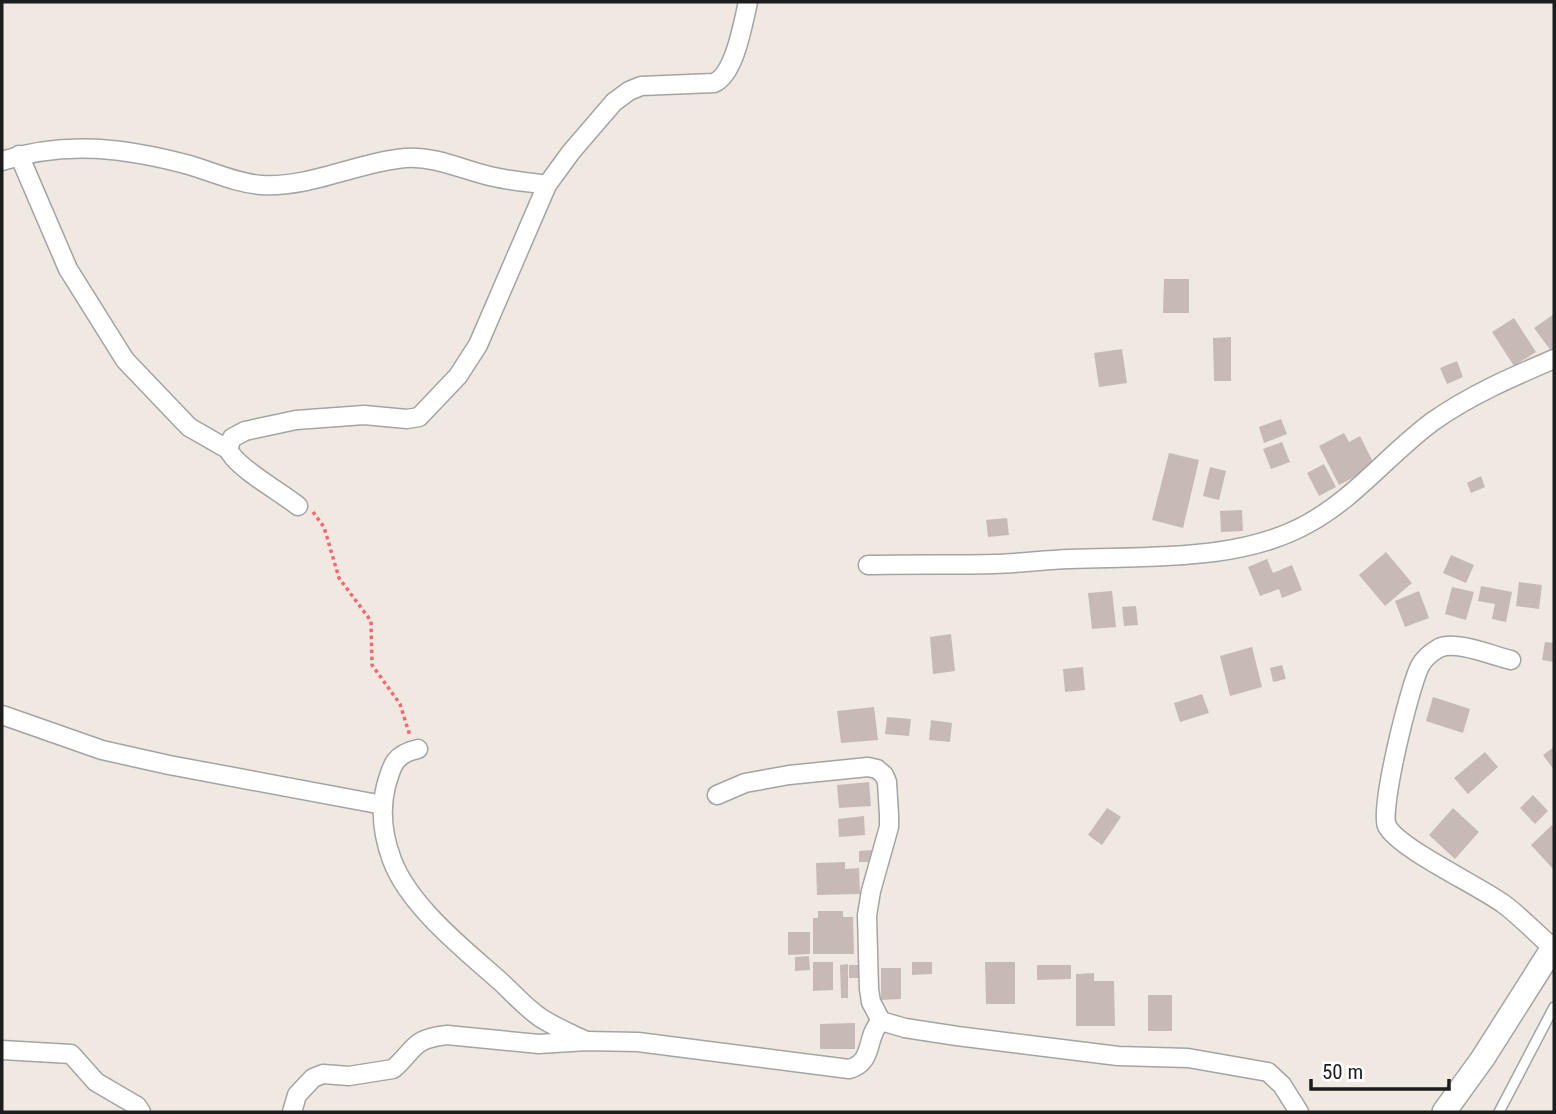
<svg xmlns="http://www.w3.org/2000/svg" width="1556" height="1114" font-family="'Roboto Condensed',sans-serif">
<rect width="100%" height="100%" fill="#efe9e2"/>
<g fill="#c7bab5">
<path d="M1164,279H1189V313H1163Z"/>
<path d="M1554,314V350L1552,352L1534,328Z"/>
<path d="M1514,318L1536,352L1514,366L1492,332Z"/>
<path d="M1231,337V381H1214L1213,338Z"/>
<path d="M1122,349L1127,383L1099,387L1094,353Z"/>
<path d="M1457,361L1463,377L1447,384L1440,368Z"/>
<path d="M1281,419L1287,434L1264,443L1259,427Z"/>
<path d="M1344,433L1349,442L1360,436L1375,466L1339,485L1319,446Z"/>
<path d="M1282,442L1290,462L1271,469L1263,449Z"/>
<path d="M1169,453L1199,460L1183,528L1152,520Z"/>
<path d="M1324,464L1336,487L1319,496L1307,473Z"/>
<path d="M1210,467L1226,471L1219,500L1203,496Z"/>
<path d="M1481,476L1485,487L1471,493L1467,483Z"/>
<path d="M1242,510L1243,531L1221,532L1220,511Z"/>
<path d="M1007,518L1009,535L988,537L986,520Z"/>
<path d="M1386,552L1412,583L1385,606L1359,575Z"/>
<path d="M1451,555L1474,565L1466,583L1443,573Z"/>
<path d="M1267,559L1273,573L1292,565L1302,590L1282,598L1279,589L1260,596L1248,567Z"/>
<path d="M1519,582L1542,585L1539,609L1516,606Z"/>
<path d="M1481,586L1512,592L1506,622L1492,619L1495,604L1478,601Z"/>
<path d="M1452,587L1474,592L1466,620L1445,614Z"/>
<path d="M1112,591L1116,627L1092,629L1088,593Z"/>
<path d="M1419,591L1429,618L1405,627L1395,601Z"/>
<path d="M1136,606L1138,625L1124,626L1122,607Z"/>
<path d="M951,634L955,671L933,674L930,637Z"/>
<path d="M1545,642L1554,643V662L1542,660Z"/>
<path d="M1252,647L1262,687L1230,696L1220,656Z"/>
<path d="M1282,665L1286,679L1273,682L1270,668Z"/>
<path d="M1083,667L1085,690L1065,692L1063,669Z"/>
<path d="M1202,694L1209,713L1180,722L1174,703Z"/>
<path d="M1433,697L1470,709L1463,733L1426,721Z"/>
<path d="M874,707L878,740L841,743L837,711Z"/>
<path d="M887,717L911,719L909,736L885,734Z"/>
<path d="M931,720L952,723L950,742L929,740Z"/>
<path d="M1554,747V770L1543,755Z"/>
<path d="M1485,752L1498,767L1468,794L1454,778Z"/>
<path d="M869,782L871,806L839,808L837,785Z"/>
<path d="M1533,795L1548,811L1535,824L1520,808Z"/>
<path d="M1107,808L1121,817L1102,845L1088,835Z"/>
<path d="M1453,808L1479,832L1455,859L1429,835Z"/>
<path d="M864,816L865,835L839,837L838,819Z"/>
<path d="M1552,825L1554,827V870L1531,845Z"/>
<path d="M873,850V862H859V851Z"/>
<path d="M845,862V869L859,868L860,894L817,895L816,863Z"/>
<path d="M818,911H843V917H853L854,954H813V918H818Z"/>
<path d="M788,932H810V954L788,955Z"/>
<path d="M809,956L810,970L795,971V957Z"/>
<path d="M813,962H833V990L813,991Z"/>
<path d="M912,962H932V974L912,975Z"/>
<path d="M985,962H1015V1004H986Z"/>
<path d="M848,964V998H841L840,965Z"/>
<rect x="849" y="965" width="12" height="13"/>
<path d="M1037,965H1071V979L1037,980Z"/>
<path d="M881,968H901V999L881,1000Z"/>
<path d="M1094,973V981H1114L1115,1026H1076V974Z"/>
<rect x="1148" y="995" width="24" height="36"/>
<path d="M855,1023V1049H820V1024Z"/>
</g>
<g fill="none" stroke-linecap="round" stroke-linejoin="round">
<g stroke="#a4a4a4" stroke-width="12">
<path id="service" d="M1499,1112L1554,1007"/>
</g>
<g stroke="#a4a4a4" stroke-width="21">
<g id="minor">
<path d="M19,155L68,269L125,360L189,427L229,450"/>
<path d="M2,161C65,140 126,148 189,165C213,172 236,183 261,185C311,188 357,162 406,158C437,156 465,171 494,177C511,181 529,182 547,185"/>
<path d="M298,506C282,493 241,470 231,454C227,449 230,443 232,438L245,431L296,420L364,415L407,419L419,417L458,376L478,345L547,185L571,152L614,102L629,91L641,86L714,83C735,74 743,23 748,2"/>
<path d="M868,565C911,564 953,565 996,564C1021,563 1045,560 1070,559C1146,556 1241,562 1309,523C1356,497 1389,454 1432,422C1470,395 1512,377 1554,359"/>
<path d="M1511,660C1493,656 1456,640 1439,648C1432,652 1424,658 1420,666C1410,685 1379,810 1387,826C1399,849 1480,886 1505,905C1522,918 1537,934 1553,948"/>
<path d="M2,715L102,750L169,765L383,805"/>
<path d="M418,749C395,754 392,764 386,786C380,810 383,836 392,860C409,906 465,950 501,982C514,994 526,1008 541,1018C555,1027 569,1033 584,1040"/>
<path d="M717,795L745,783L789,775L868,767L877,769L884,775L887,782L889,815V827L871,891L867,915L869,989L871,1002L881,1021"/>
<path d="M2,1050L71,1054L96,1082L137,1106L141,1112"/>
<path d="M292,1112L297,1095L313,1078L323,1074L349,1076L393,1069C416,1049 411,1039 447,1035L539,1044L587,1041L638,1042L849,1069C875,1062 865,1036 881,1021L905,1028L957,1036L1118,1056L1188,1058L1268,1072L1282,1085L1299,1112"/>
</g>
</g>
<g stroke="#a4a4a4" stroke-width="26">
<path id="tertiary" d="M1444,1112L1483,1058L1554,946"/>
</g>
<path stroke="#ff636d" stroke-width="3.5" stroke-dasharray="3.5 3.5" stroke-linecap="butt" d="M313,512L324,527L339,578L371,621L372,665L400,704L410,736"/>
<use href="#service" stroke="#fff" stroke-width="9"/>
<use href="#minor" stroke="#fff" stroke-width="18"/>
<use href="#tertiary" stroke="#fff" stroke-width="23"/>
</g>
<rect width="1556" height="1114" fill="none" stroke="#1d1d1d" stroke-width="7"/>
<path d="M1311 1079v10h138v-10" fill="none" stroke="#1d1d1d" stroke-width="3.5"/>
<text x="1322" y="1079" font-size="21" fill="#1d1d1d" stroke="#ffffff" stroke-width="5" paint-order="stroke">50 m</text>
</svg>
